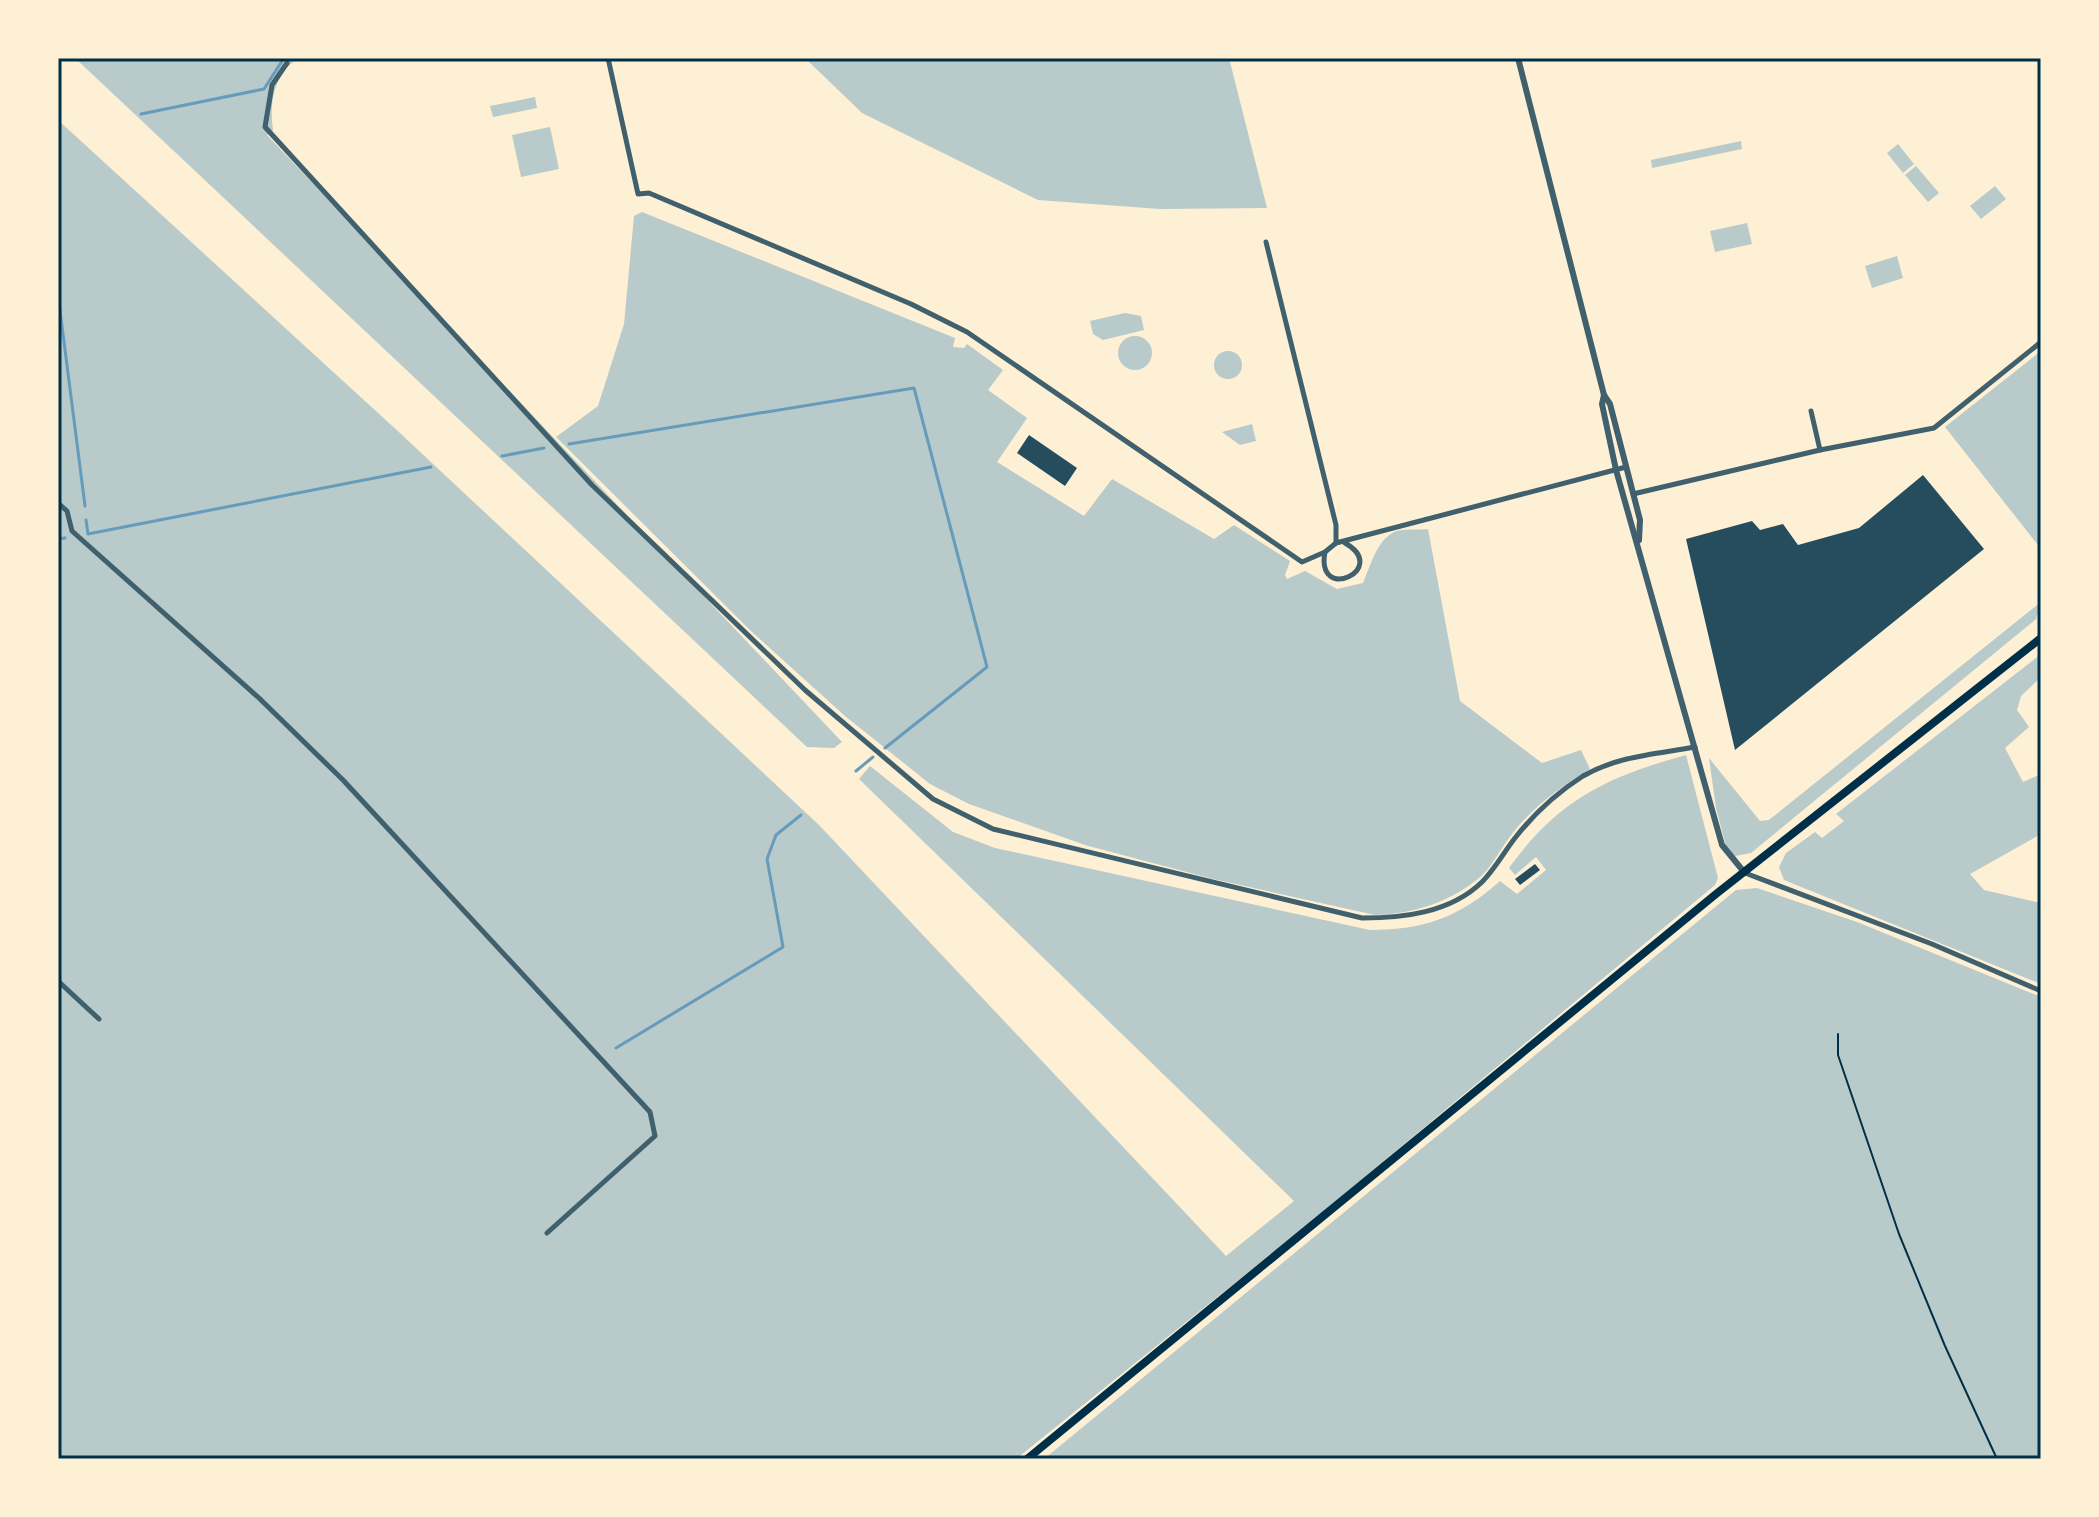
<svg xmlns="http://www.w3.org/2000/svg" width="2099" height="1517" font-family="Roboto,sans-serif">
<rect width="100%" height="100%" fill="#fdf0d5"/>
<g fill="#b9caca">
<path d="M75,58H298C274,75 269,102 273,130L267,135L842,742L834,748L807,747Z"/>
<path d="M805,58H1229L1267,208L1160,209L1038,200L862,113Z"/>
<path d="M535,97L537,108L493,117L490,106Z"/>
<path d="M58,120L401,434L819,825L1226,1256L1294,1201L859,779L870,766L953,832L995,848L1370,930C1424,930 1460,917 1500,881L1517,894L1546,870L1536,857L1515,875L1509,868C1558,800 1606,777 1686,755L1718,878L1715,885L1313,1220L1016,1459H58Z"/>
<path d="M550,127L559,169L521,177L512,135Z"/>
<path d="M1741,141L1742,149L1652,168L1651,160Z"/>
<path d="M1898,144L1914,164L1903,173L1887,153Z"/>
<path d="M1916,166L1939,193L1928,202L1905,175Z"/>
<path d="M1995,186L2006,199L1981,219L1970,206Z"/>
<path d="M642,212L955,338L953,347L964,348L967,344L1003,370L988,390L1027,418L997,462L1084,516L1112,479L1214,539L1234,525L1290,561L1285,575L1287,579L1305,571L1337,589L1363,583C1371,565 1379,531 1403,530C1412,529 1419,530 1428,529L1460,701L1542,763L1581,750L1590,769C1560,787 1530,809 1509,838C1499,851 1492,867 1479,878C1450,902 1413,914 1375,915L1213,879L1085,845L969,804L930,784L845,716L752,632L556,437L598,406L624,324L634,216Z"/>
<path d="M1747,223L1752,244L1715,252L1710,231Z"/>
<path d="M1897,256L1903,278L1872,288L1865,266Z"/>
<path d="M1125,313L1141,316L1144,330L1103,340L1093,334L1090,321Z"/>
<circle cx="1135" cy="353" r="17"/>
<path d="M2041,351V549L1945,427Z"/>
<circle cx="1228" cy="365" r="14"/>
<path d="M1252,424L1256,441L1240,445L1222,432Z"/>
<path d="M2041,602L2036,619L1751,853L1735,856L1727,850L1716,808L1709,758L1760,821L1769,820Z"/>
<path d="M2041,654V677L2021,696L2017,710L2029,727L2005,748L2023,782L2041,774V834L1970,874L1984,890L2041,903V984L1784,880L1779,867L1786,853L1815,832L1822,838L1844,821L1836,814Z"/>
<path d="M1757,888L1857,922L2041,997V1459H1044L1736,890Z"/>
</g>
<g fill="none" stroke-linecap="round" stroke-linejoin="round">
<g stroke="#669bbc" stroke-width="3">
<path d="M141,114L264,89L284,58"/>
<path d="M58,295L85,506"/>
<path d="M569,444L914,388L987,667L885,748"/>
<path d="M502,456L544,448"/>
<path d="M86,520L88,534L431,467"/>
<path d="M58,539L65,538"/>
<path d="M856,771L873,757"/>
<path d="M616,1048L783,947L767,859L776,835L801,815"/>
</g>
</g>
<g fill="#264d5e">
<path d="M1029,435L1077,468L1065,486L1017,453Z"/>
<path d="M1923,475L1984,549L1735,750L1686,539L1752,521L1760,530L1783,524L1798,545L1859,528Z"/>
<path d="M1535,864L1540,870L1520,885L1515,879Z"/>
</g>
<g fill="none" stroke-linecap="round" stroke-linejoin="round">
<path stroke="#003049" stroke-width="2" d="M1838,1034V1055L1899,1234L1945,1346L1997,1459"/>
<g stroke="#3f606c" stroke-width="5">
<path d="M608,58L638,194L649,193L911,304L967,332L1302,562L1325,552"/>
<path d="M287,63L272,85L265,127L592,485L805,690L933,799L993,829L1362,918C1403,918 1450,913 1482,882C1495,869 1504,852 1515,838C1533,815 1558,792 1583,776C1618,756 1656,754 1695,747"/>
<path d="M1266,242L1336,525V543"/>
<path d="M1811,411L1820,450"/>
<path d="M1633,494L1820,450L1934,428L2041,342"/>
<path d="M58,503L67,511L72,531L259,698L343,780L650,1112L655,1136L547,1233"/>
<path d="M1345,543C1391,569 1315,604 1325,552L1336,543L1626,467"/>
<path d="M1745,873L1932,944L2041,991"/>
<path d="M58,981L99,1019"/>
</g>
<g stroke="#3f606c" stroke-width="6">
<path d="M1518,58L1604,395L1602,404L1616,470L1722,845L1744,872"/>
<path d="M1604,395L1610,404L1640,520L1639,540"/>
</g>
<path stroke="#003049" stroke-width="8" d="M1027,1459L1716,894L2041,638"/>
</g>
<rect width="2099" height="1517" fill="none" stroke="#fdf0d5" stroke-width="120"/>
<rect x="60" y="60" width="1979" height="1397" fill="none" stroke="#003049" stroke-width="3"/>
</svg>
